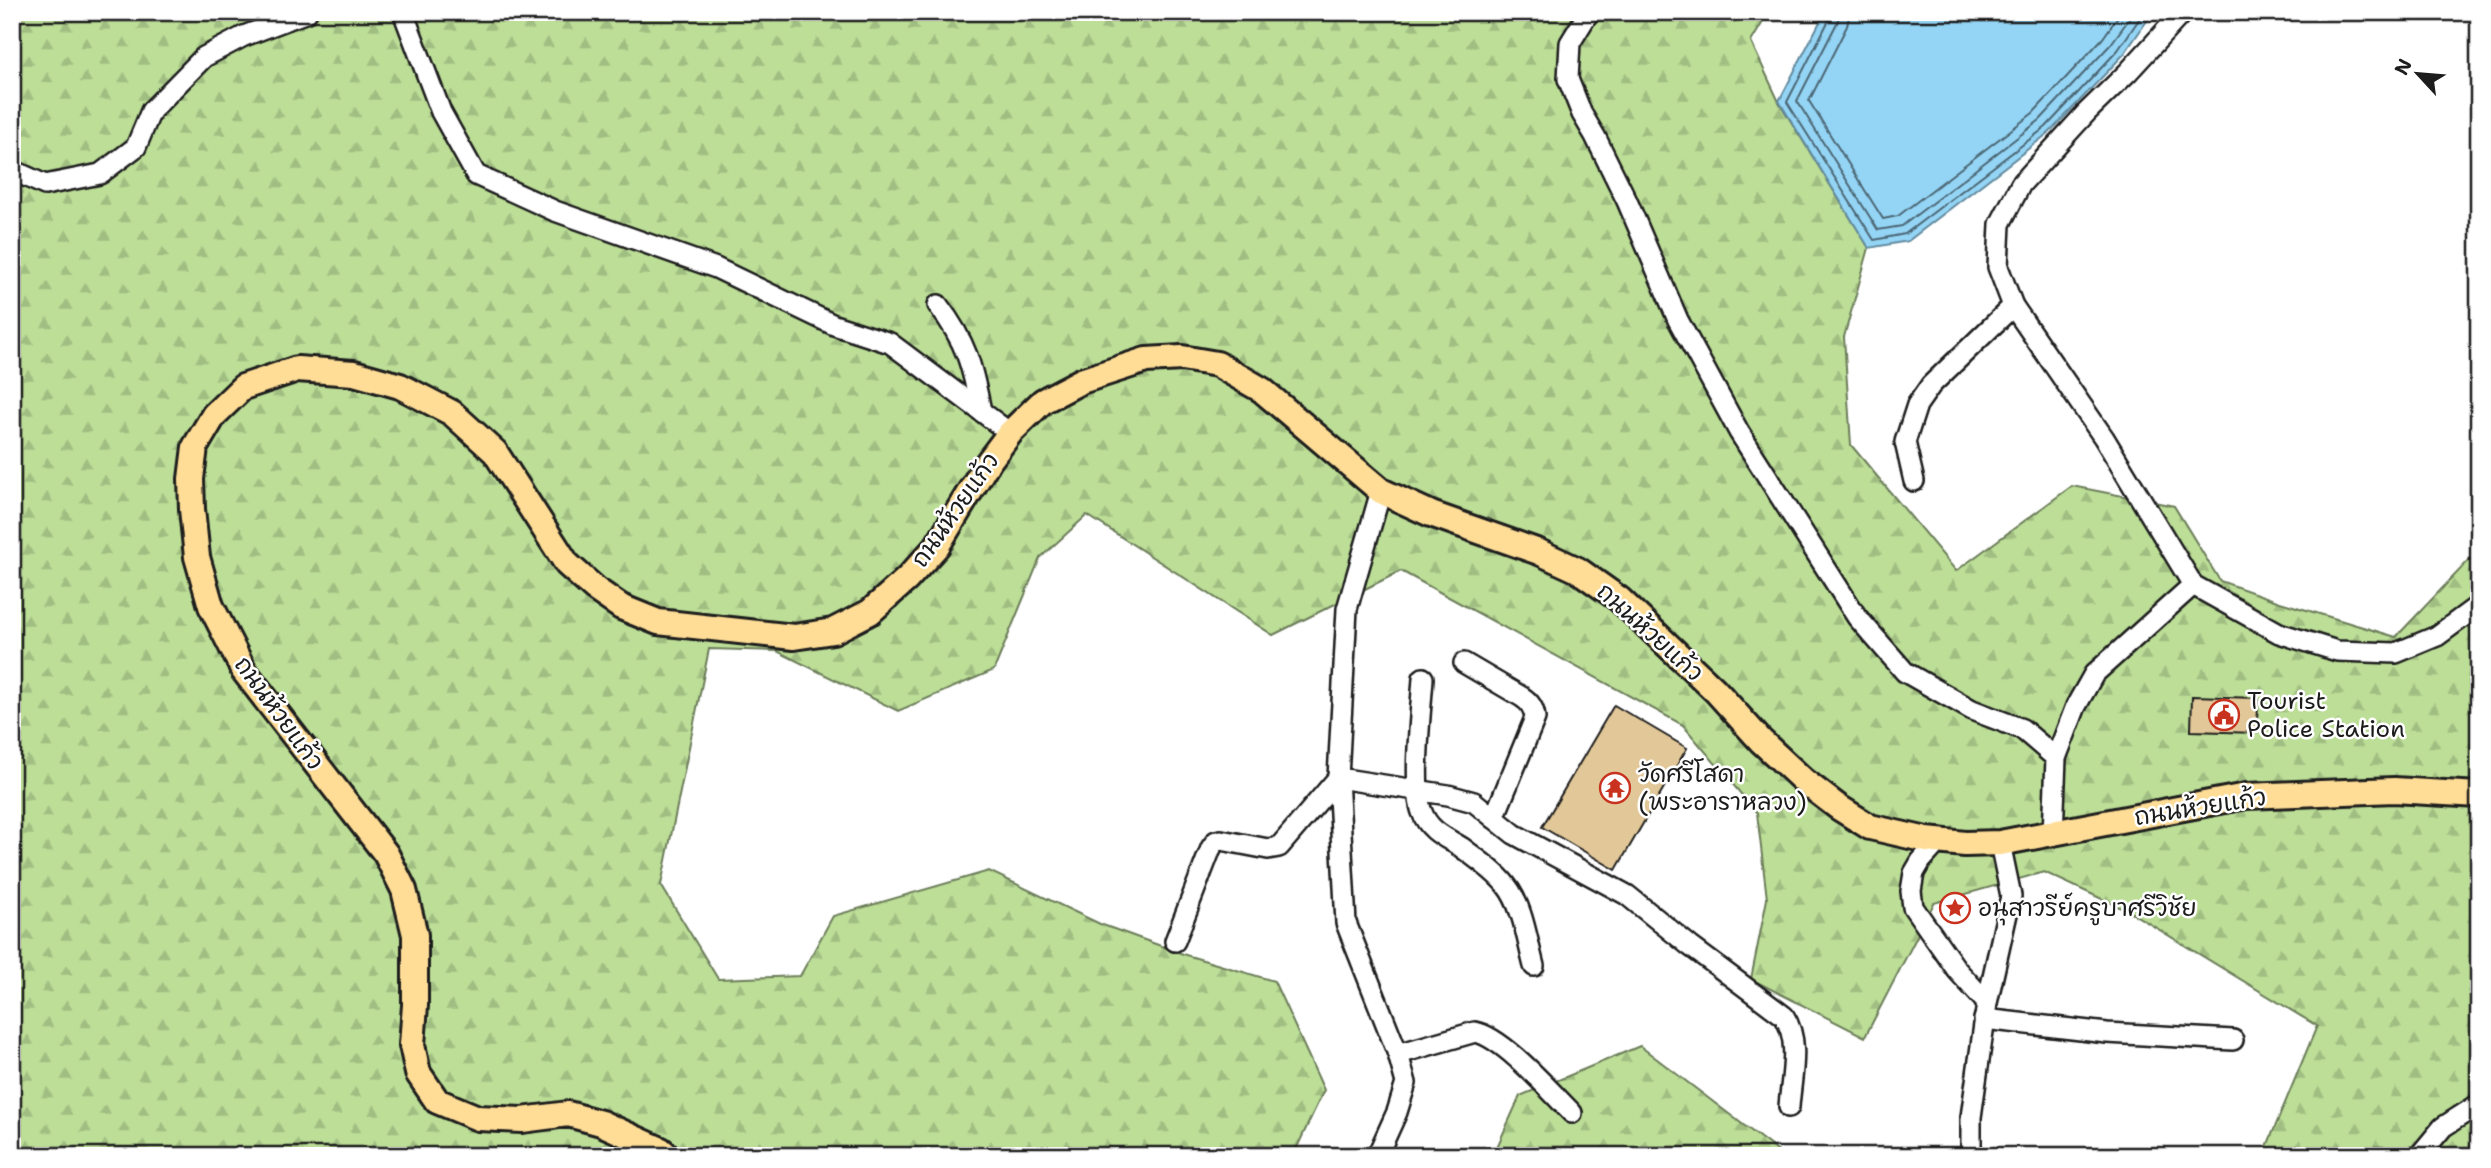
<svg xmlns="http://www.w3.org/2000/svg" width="2491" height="1168" font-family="'Shantell Sans','Playpen Sans Thai',sans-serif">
<defs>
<pattern id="forest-firs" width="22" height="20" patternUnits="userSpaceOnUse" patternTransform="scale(1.75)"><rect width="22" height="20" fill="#bcde97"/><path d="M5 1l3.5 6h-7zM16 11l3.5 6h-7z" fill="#a1be82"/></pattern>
</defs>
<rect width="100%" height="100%" fill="#fff"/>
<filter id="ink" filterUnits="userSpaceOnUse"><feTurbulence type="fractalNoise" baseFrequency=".0143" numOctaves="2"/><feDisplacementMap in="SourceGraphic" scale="14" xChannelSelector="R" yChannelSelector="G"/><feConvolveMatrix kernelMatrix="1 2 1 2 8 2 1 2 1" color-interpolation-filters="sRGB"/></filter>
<g filter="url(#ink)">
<g fill="url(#forest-firs)" stroke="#6c7d5a" stroke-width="2">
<path d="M12,12H1769L1751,42L1779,102L1869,248L1844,337L1851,445L1956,571L2072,486L2174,506L2220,581L2280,602L2396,637L2474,555L2479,547V1156H2263L2317,1026L2130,912L2044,872L1934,903L1865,1037L1751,979L1767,899L1757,813L1683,725L1401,571L1273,635L1087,515L1040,558L994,670L898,711L777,651L709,649L661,885L718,979L800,976L833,916L989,871L1100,924L1186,955L1274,981L1324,1090L1293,1156H12Z"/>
<path d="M1640,1046L1784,1156H1493L1520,1096Z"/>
</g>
<path fill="#94d5f6" stroke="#648b9f" stroke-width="2" d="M1825,12H2153L2124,54L2050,132L1908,241L1869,248L1779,101Z"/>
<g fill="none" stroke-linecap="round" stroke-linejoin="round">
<g stroke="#4c6673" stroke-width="2">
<path d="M1830,12V18L1787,102L1874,240L1905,234L2046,127L2118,50L2144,12"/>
<path d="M1839,12L1838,21L1797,101L1878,230L1902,226L2040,120L2111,44L2134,12"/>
<path d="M1850,12L1847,26L1809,101L1883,219L1898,216L2033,113L2103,38L2121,12"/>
</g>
</g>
<g fill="#e2c898" stroke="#1c1c1c" stroke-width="2">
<path d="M2192,696L2258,698L2257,733L2191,731Z"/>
<path d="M1614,705L1687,748L1616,870L1542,827Z"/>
</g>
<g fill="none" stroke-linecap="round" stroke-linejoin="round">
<g stroke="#1c1c1c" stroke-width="24">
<g id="minor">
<path d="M403,12L441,112L476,175L555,211L716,268L834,325L890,343L1010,433"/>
<path d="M1589,12L1570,43L1568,79L1582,114L1595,136L1627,201L1678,320L1739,432L1857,617L1905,672L1972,710L2022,729L2056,758"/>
<path d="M2183,12L2128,72L2087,112L2021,184L2000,224L1998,267L2013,306L2104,438L2193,585L2279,633L2337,651L2396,653L2437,636L2479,605"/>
<path d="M12,170L45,185L100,174L136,147L151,111L204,57L244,36L307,12"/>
<path d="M938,305C967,343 972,366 981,411"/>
<path d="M1914,481L1905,442L1917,405L1931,385L2013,306"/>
<path d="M1464,663L1522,697C1530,702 1534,708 1535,718L1494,818"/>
<path d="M1423,678C1421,710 1412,786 1422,812C1429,831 1445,837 1461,847C1476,858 1495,871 1506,885C1523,906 1527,940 1534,966"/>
<path d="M2053,835L2056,758L2076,706L2094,674L2193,585"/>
<path d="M1939,841L1921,861L1914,873L1911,891L1913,907L1957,970L1987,1003"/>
<path d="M1175,941L1211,848L1216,841L1221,840L1268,849L1279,847L1338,778L1448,795L1474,802L1514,834L1627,895L1690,946L1784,1016C1801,1042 1791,1077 1789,1107"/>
<path d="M1984,1019L2107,1033L2233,1040"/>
<path d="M1398,1054L1475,1032C1503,1037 1551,1092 1572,1113"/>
<path d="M1377,1156L1397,1112L1406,1083L1398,1054L1346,923L1338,778L1347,609L1381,491"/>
<path d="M1971,1156V1117L1987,1003L2011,896L2000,843"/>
<path d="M2419,1156L2443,1127L2479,1104"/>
</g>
</g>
<g stroke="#1c1c1c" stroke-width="30">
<path id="major" d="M668,1156L661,1150L601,1123L568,1114L522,1120L478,1118L437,1101L418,1073L412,1045L415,1005V935L404,890L386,854L244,671L211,606L197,557L192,509L191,479L195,447L214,415L243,387L297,369L354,373L400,386L452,413L495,452L567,564L595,589L621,607L658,622L794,637L833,631L870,612L907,579L937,546L986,465L1010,433L1043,401L1081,381L1146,360L1182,358L1217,364L1262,390L1381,491L1431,514L1539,552L1578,570L1619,599L1715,690L1761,741L1804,781L1838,807L1870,827L1927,840L1965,844L2000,843L2246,796L2394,790L2479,795"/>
</g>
<use href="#minor" stroke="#fff" stroke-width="19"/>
<use href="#major" stroke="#ffdd96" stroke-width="24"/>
</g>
</g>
<defs>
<g id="civic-ring" transform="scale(1.575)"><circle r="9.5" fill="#fff" stroke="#c8321e" stroke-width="1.5"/><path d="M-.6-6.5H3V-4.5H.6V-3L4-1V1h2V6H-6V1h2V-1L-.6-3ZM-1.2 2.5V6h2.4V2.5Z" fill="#c8321e"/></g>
<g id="temple-ring" transform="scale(1.575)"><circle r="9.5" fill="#fff" stroke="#c8321e" stroke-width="1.5"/><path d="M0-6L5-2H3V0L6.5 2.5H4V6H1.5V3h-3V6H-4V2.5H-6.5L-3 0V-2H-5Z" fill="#c8321e"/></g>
<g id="sight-ring" transform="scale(1.575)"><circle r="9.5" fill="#fff" stroke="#c8321e" stroke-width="1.5"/><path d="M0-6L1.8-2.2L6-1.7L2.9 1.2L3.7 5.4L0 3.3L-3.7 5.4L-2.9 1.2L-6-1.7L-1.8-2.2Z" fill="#c8321e"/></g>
</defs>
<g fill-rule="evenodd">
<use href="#civic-ring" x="2224" y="715"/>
<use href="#temple-ring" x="1615" y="788"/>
<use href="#sight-ring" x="1955" y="908"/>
</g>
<g text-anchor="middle" stroke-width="5" stroke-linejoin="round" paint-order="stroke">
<g font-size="24" fill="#1c1c1c" stroke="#fff">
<text transform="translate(955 510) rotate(-55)" y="8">ถนนห้วยแก้ว</text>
<text transform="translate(1650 632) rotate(42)" y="8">ถนนห้วยแก้ว</text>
<text transform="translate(279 713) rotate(54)" y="8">ถนนห้วยแก้ว</text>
<text transform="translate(2200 807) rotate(-9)" y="8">ถนนห้วยแก้ว</text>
</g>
<g font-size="24" fill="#1c1c1c" stroke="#fff" text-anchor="start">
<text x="2247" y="709">Tourist<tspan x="2247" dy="28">Police Station</tspan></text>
<text x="1638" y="782">วัดศรีโสดา<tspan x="1638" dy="28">(พระอาราหลวง)</tspan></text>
<text x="1978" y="916">อนุสาวรีย์ครูบาศรีวิชัย</text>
</g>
</g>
<rect width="2491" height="1168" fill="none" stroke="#fff" stroke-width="42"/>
<rect x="21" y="21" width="2449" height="1126" fill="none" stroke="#1c1c1c" stroke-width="2.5" filter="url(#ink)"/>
<g transform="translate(2418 74) rotate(296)" stroke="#ffffff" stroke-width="5" paint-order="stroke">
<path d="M0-5L12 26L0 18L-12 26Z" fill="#1c1c1c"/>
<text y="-10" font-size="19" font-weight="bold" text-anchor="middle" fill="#1c1c1c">N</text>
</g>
</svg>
